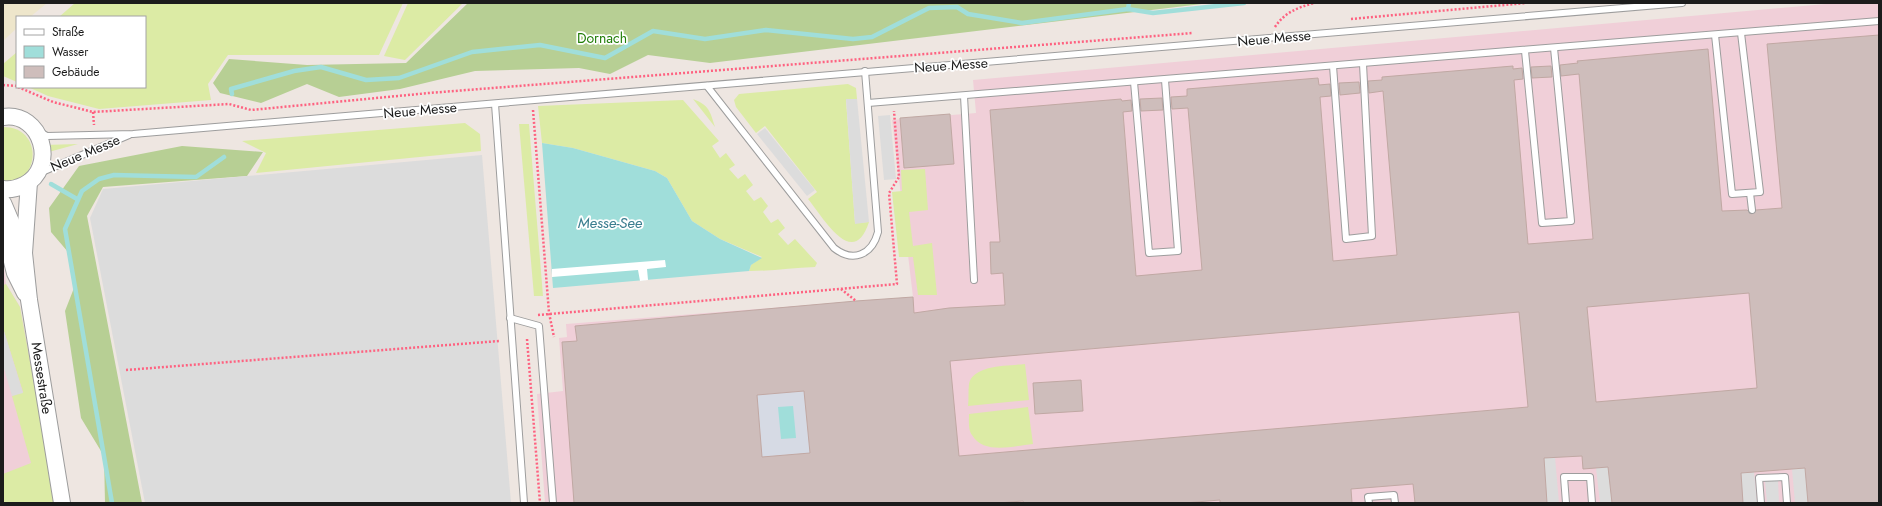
<svg xmlns="http://www.w3.org/2000/svg" width="1882" height="506" font-family="Jost,sans-serif">
<rect width="100%" height="100%" fill="#eee6e1"/>
<g fill="#f0cfd8">
<path d="M1837,3H1879V503H545L537,394L563,391L559,338L567,337L566,324L913,297L892,120L976,113L973,80Z"/>
<path d="M3,261L6,284L20,307L48,457L3,503Z"/>
</g>
<path fill="#eee6cb" d="M3,3H47L30,17H17V28L3,41Z"/>
<g fill="#dceba5">
<path d="M75,3H403L379,55H228L208,84L211,100L99,109L48,96L28,87H145V17H59Z"/>
<path d="M408,3H463L405,60L384,56Z"/>
<path d="M17,52V82L3,76V64Z"/>
<path d="M848,84L856,88L857,99L846,100L855,223L869,222C853,271 823,217 808,199L817,192L765,126L756,133L736,107L734,100L739,94Z"/>
<path d="M693,99C709,105 710,111 715,127Z"/>
<path d="M683,100L719,141L712,146L720,158L726,153L735,165L729,169L738,179L745,174L753,185L746,191L754,201L761,197L768,206L763,212L771,223L778,219L785,228L778,234L788,245L795,239L817,263L815,267C792,268 771,271 749,271L751,265L762,257L720,239L692,221L667,178L655,171L573,148L542,143L538,106Z"/>
<path d="M465,123L480,134L481,151L256,173L266,153L242,141Z"/>
<path d="M519,124H529L543,296H534Z"/>
<path d="M3,127C45,127 40,186 3,182Z"/>
<path d="M78,144L45,153L44,145Z"/>
<path d="M925,169L928,210L909,212L913,246L932,243L937,295H918L913,257H899L892,192L902,191L901,170Z"/>
<path d="M6,284L20,307L56,503H3V474L31,463L12,396L23,392L3,328V285Z"/>
<path d="M1025,364L1029,400L968,406C969,399 968,391 969,384C973,364 1010,366 1025,364Z"/>
<path d="M1028,407L1033,444C1013,446 984,455 972,435C968,430 969,420 969,414Z"/>
</g>
<g fill="#b7cf94">
<path d="M468,3H1210L710,63L648,55L610,74L579,68L475,71L400,89L339,97L307,84L261,103L220,93L213,83L229,59L307,65L406,63Z"/>
<path d="M182,146L263,152L247,176L103,187L87,216L142,503H105L104,456L81,418L65,311L74,288L68,252L51,232L49,208L79,166Z"/>
</g>
<g fill="#dcdcdc">
<path d="M846,99H857L869,222L855,224Z"/>
<path d="M890,115L896,179L884,180L878,116Z"/>
<path d="M765,128L815,190L807,196L757,134Z"/>
<path d="M482,155L511,503H145L90,218L103,189Z"/>
<path d="M3,328L23,393L12,396L3,365Z"/>
<path d="M1555,457L1559,503H1547L1544,458Z"/>
<path d="M1608,467L1612,503H1600L1596,468Z"/>
<path d="M1805,468L1808,503H1795L1792,469Z"/>
<path d="M1754,472L1757,503H1743L1741,473Z"/>
<path d="M1778,480L1779,503H1767L1765,481Z"/>
</g>
<path fill="#d6dae4" d="M804,391L810,453L762,457L757,395Z"/>
<g fill="#a0deda">
<path d="M542,143L573,148L655,171L667,178L692,221L720,239L762,258L751,265L749,271L553,288Z"/>
<path d="M793,406L796,438L781,439L778,407Z"/>
</g>
<path fill="#fff" d="M665,260L666,267L647,269L648,280L640,281L638,270L552,277V269Z"/>
<g fill="none" stroke-linecap="round" stroke-linejoin="round">
<g stroke="#a0deda" stroke-width="4.5">
<path d="M1128,9L1129,3"/>
<path d="M232,94L231,89L294,71L321,67L366,80L399,78L472,52L540,45L605,58L653,31L705,39L766,30L853,39L872,37L929,8L957,7L968,14L1022,23L1128,9L1153,13L1244,3"/>
<path d="M51,184L77,199"/>
<path d="M112,503L65,229L82,191L99,179L114,175L196,177L224,157"/>
</g>
</g>
<g fill="#cebdbb" stroke="#c0a8a3" fill-rule="evenodd">
<path d="M1879,35V503H1808L1805,468L1741,473L1743,503H1612L1608,467L1583,469L1582,456L1544,458L1547,503H1415L1413,484L1351,489L1352,503H1220V500L1184,503H1024L1023,501L998,503H574L562,342L577,341L575,326L856,301L913,297L914,313L949,308L1005,305L1003,273L991,274L990,242H1000L990,110L1121,99L1122,101L1131,100L1132,111L1123,112L1136,276L1202,270L1188,108L1172,109L1171,97L1187,96V89L1318,78L1319,85L1330,84L1331,96L1320,97L1333,261L1397,255L1383,91L1369,93L1368,81L1382,80V77L1513,66V69L1522,68L1523,79L1514,80L1528,244L1593,239L1579,74L1561,76L1560,65L1578,63L1577,61L1708,49L1722,211L1747,210L1752,214L1756,210L1782,208L1767,44ZM1749,293L1757,388L1596,402L1587,307ZM1519,312L1528,407L959,456L950,361ZM804,391L810,453L762,457L757,395Z"/>
<path d="M1551,66L1552,77L1532,78L1531,67Z"/>
<path d="M1359,82L1360,93L1340,95L1339,83Z"/>
<path d="M1162,98L1163,110L1141,111L1140,99Z"/>
<path d="M950,114L954,164L904,168L900,118Z"/>
<path d="M1081,380L1083,411L1035,414L1033,383Z"/>
</g>
<g fill="none" stroke-linecap="round" stroke-linejoin="round">
<g stroke="#9d9d9d" stroke-width="8">
<g id="service">
<path d="M1715,35L1732,194L1760,192L1741,33"/>
<path d="M1525,51L1542,223L1571,221L1554,48"/>
<path d="M1333,66L1346,239L1372,236L1363,64"/>
<path d="M1134,82L1149,253L1178,251L1165,80"/>
<path d="M707,86L834,248C853,263 872,255 878,232L865,71"/>
<path d="M964,96L974,280"/>
<path d="M868,103L1879,21"/>
<path d="M495,104L524,503"/>
<path d="M40,132L47,136L133,134L1682,3"/>
<path d="M42,172L129,135"/>
<path d="M1750,193L1752,210"/>
<path d="M510,318L539,326L553,503"/>
<path d="M1369,503L1368,497L1394,495L1395,503"/>
<path d="M1566,503L1564,477H1590L1592,503"/>
<path d="M1761,503L1759,478L1785,477L1787,503"/>
</g>
</g>
<g stroke="#9d9d9d" stroke-width="18">
<g id="tertiary">
<path d="M3,117C42,111 58,168 24,185C18,188 10,190 3,189"/>
<path d="M29,182L24,253L29,300L62,503"/>
<path d="M3,203L23,250"/>
<path d="M3,233L6,238L15,273L25,293"/>
</g>
</g>
<g stroke="#fe6280" stroke-width="2.5" stroke-dasharray="2 2" stroke-linecap="butt">
<path d="M1351,19L1526,3"/>
<path d="M1275,27C1285,12 1297,8 1314,3"/>
<path d="M3,85L17,86"/>
<path d="M18,87L53,102L93,112L229,104L251,110L429,93L1193,33"/>
<path d="M533,110L549,313L554,337"/>
<path d="M93,112L94,125"/>
<path d="M841,289L856,301"/>
<path d="M538,315L897,284L889,193L899,177L894,111"/>
<path d="M527,339L540,503"/>
<path d="M126,370L499,341"/>
</g>
<use href="#service" stroke="#fff" stroke-width="6"/>
<use href="#tertiary" stroke="#fff" stroke-width="16"/>
</g>
<g text-anchor="middle" stroke-width="3.5" stroke-linejoin="round" paint-order="stroke">
<g font-size="14" fill="#207d07" stroke="#fff">
<text x="602" y="43">Dornach</text>
</g>
<g font-size="14" fill="#1c1c1c" stroke="#fff">
<text transform="translate(1274 38) rotate(-5)" y="5">Neue Messe</text>
<text transform="translate(951 65) rotate(-4)" y="5">Neue Messe</text>
<text transform="translate(420 110) rotate(-5)" y="5">Neue Messe</text>
<text transform="translate(85 153) rotate(-23)" y="5">Neue Messe</text>
<text transform="translate(42 378) rotate(81)" y="5">Messestraße</text>
</g>
<g font-size="15" font-style="italic" fill="#3b7e8f" stroke="#fff">
<text x="610" y="228">Messe-See</text>
</g>
</g>
<rect width="1882" height="506" fill="none" stroke="#1c1c1c" stroke-width="8"/>
<rect x="16" y="16" width="130" height="72" fill="#ffffff" stroke="#a4a4a4"/>
<rect x="24" y="29" width="20" height="6" fill="#ffffff" stroke="#a4a4a4"/>
<text x="52" y="36" font-size="12" fill="#1c1c1c">Straße</text>
<rect x="24" y="46" width="20" height="12" fill="#a0deda" stroke="#a4a4a4"/>
<text x="52" y="56" font-size="12" fill="#1c1c1c">Wasser</text>
<rect x="24" y="66" width="20" height="12" fill="#cebdbb" stroke="#a4a4a4"/>
<text x="52" y="76" font-size="12" fill="#1c1c1c">Gebäude</text>
</svg>
